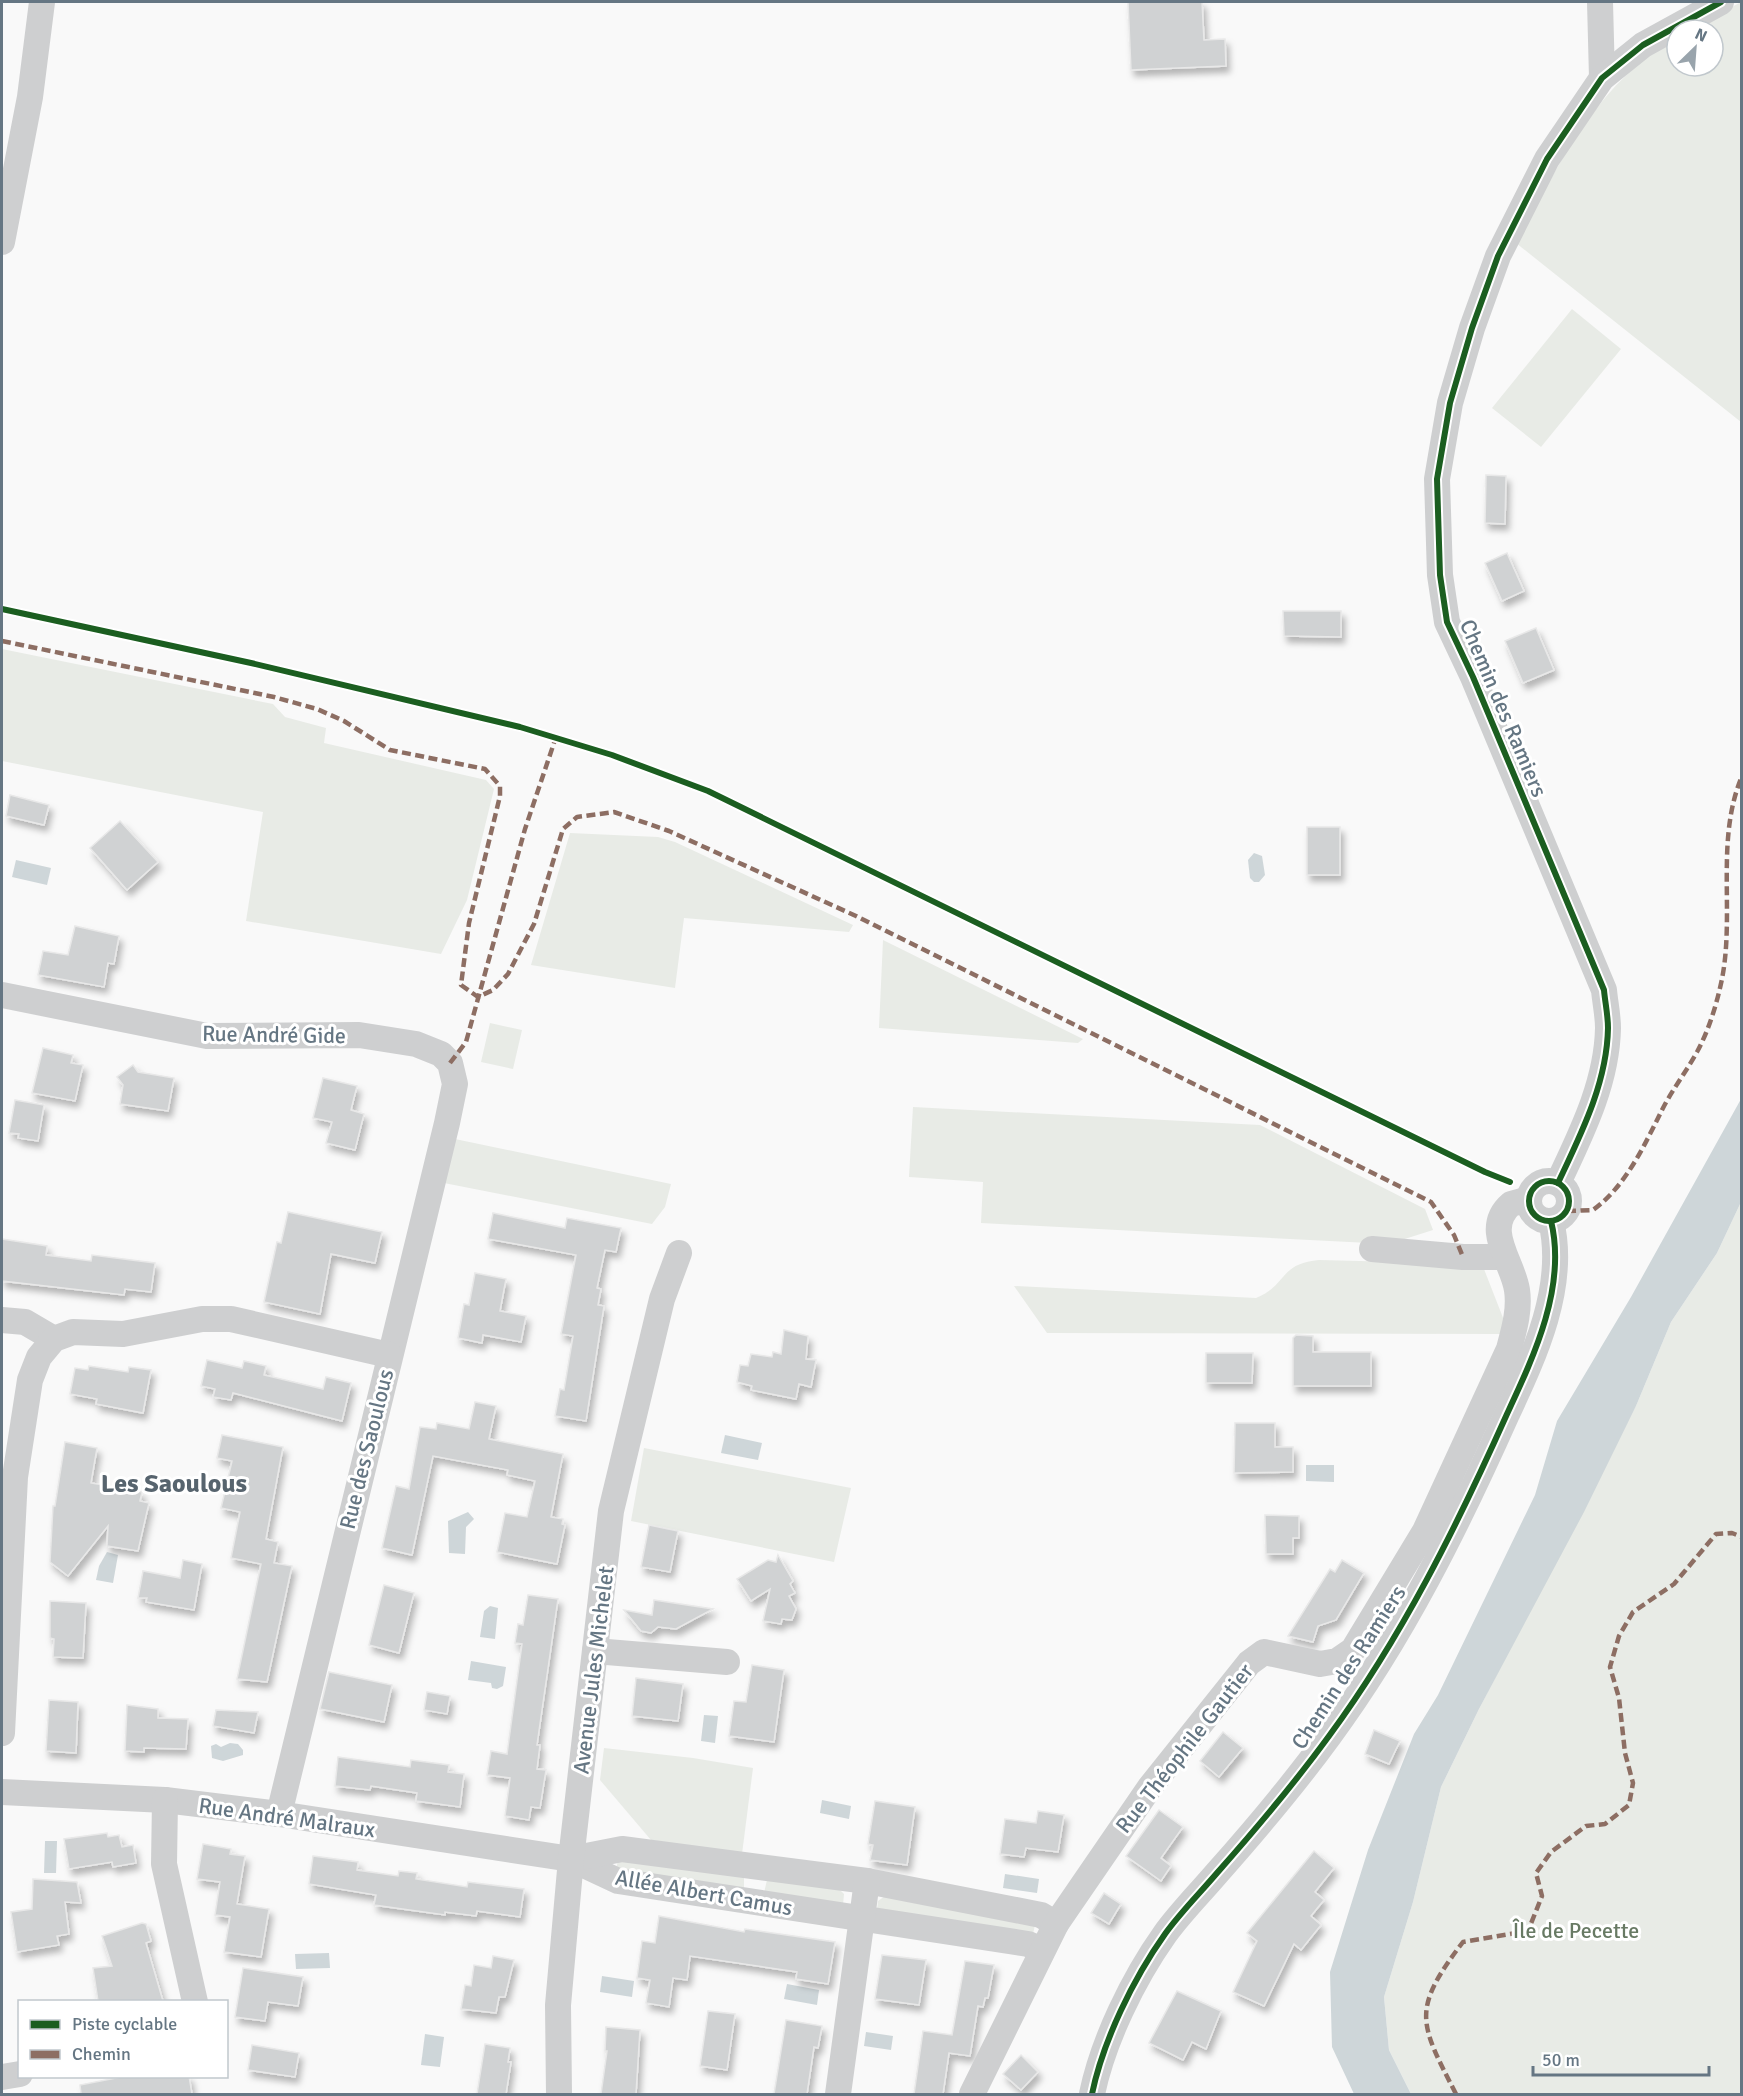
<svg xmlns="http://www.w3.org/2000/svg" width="1743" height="2096" font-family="Signika,sans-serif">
<defs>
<filter id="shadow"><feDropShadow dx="3.5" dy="6" stdDeviation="3" flood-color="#0004"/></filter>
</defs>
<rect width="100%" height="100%" fill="#f9f9f9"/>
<g fill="#e8ebe6">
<path d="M1741,2V422L1516,243C1558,166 1597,82 1677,37V66H1713V30H1690Z"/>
<path d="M1572,309L1621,349L1541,447L1492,408Z"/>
<path d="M2,649L273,704L285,717L326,728L324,743L486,780L494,789L467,900L441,954L246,921L263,812L2,761Z"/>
<path d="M570,833L658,837L675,842L853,925L849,932L684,918L675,988L531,965Z"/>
<path d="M883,940L1083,1039L1078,1043L879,1028Z"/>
<path d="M490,1023L522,1030L513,1069L481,1062Z"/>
<path d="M913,1107L1260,1125L1425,1209L1433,1230L1389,1244L981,1223L983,1182L909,1177Z"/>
<path d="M455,1139L671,1184L665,1207L652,1224L444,1183Z"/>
<path d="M1741,1202V2094H1411L1389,2050L1384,1997L1413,1902L1441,1787L1479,1709L1636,1406L1671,1322L1717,1253Z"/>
<path d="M1319,1260L1482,1264L1507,1328L1504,1334L1047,1333L1014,1286L1256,1298C1288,1285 1278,1264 1319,1260Z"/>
<path d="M644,1448L851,1488L834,1562L631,1521Z"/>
<path d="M604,1748L693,1758L753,1768L742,1854L651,1840L600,1780Z"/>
<path d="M618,1860L744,1876V1890L616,1870Z"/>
<path d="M767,1880L839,1889L844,1894L843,1905L764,1893Z"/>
<path d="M885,1896L1035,1925L1033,1934L877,1910L878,1901Z"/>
</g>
<g fill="#ced6d9">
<path d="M1254,853L1262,856L1265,875L1259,882H1254L1250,878L1248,860Z"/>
<path d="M16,860L51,868L47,885L12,877Z"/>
<path d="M1741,1099V1202L1717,1253L1671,1322L1636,1406L1584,1512L1479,1709L1441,1787L1413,1902L1384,1997L1389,2050L1411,2094H1354L1332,2047L1330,1972L1368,1850L1414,1734L1438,1695L1535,1495L1557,1421L1631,1297Z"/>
<path d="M725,1435L762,1443L758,1460L721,1453Z"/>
<path d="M1306,1465H1334V1482L1306,1481Z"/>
<path d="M468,1512L474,1519L466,1527L465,1554L449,1553L448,1521Z"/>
<path d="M107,1552L118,1555L113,1583L96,1580L99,1566Z"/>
<path d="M490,1606L498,1608L495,1639L480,1637L484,1611Z"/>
<path d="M471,1661L506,1667L503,1686L497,1689L492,1688L491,1683L468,1680Z"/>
<path d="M704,1715L718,1716L715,1743L701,1741Z"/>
<path d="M230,1743L238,1744L243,1750V1755L223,1761L212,1758L211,1746L216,1744L221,1747Z"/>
<path d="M822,1800L851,1806L849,1819L820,1813Z"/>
<path d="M45,1841H57L56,1873H44Z"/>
<path d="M1005,1874L1039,1879L1037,1893L1003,1888Z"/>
<path d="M329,1953L330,1968L296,1969L295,1954Z"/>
<path d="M602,1976L634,1981L632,1997L600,1992Z"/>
<path d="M787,1984L819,1990L817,2005L784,1999Z"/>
<path d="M866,2032L893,2036L891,2050L864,2046Z"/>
<path d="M425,2034L444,2037L440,2067L421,2065Z"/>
</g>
<g fill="#d0d2d3" stroke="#e8e8e8" stroke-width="1.5" filter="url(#shadow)">
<path d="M1128,2H1202L1204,40L1225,39L1226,66L1131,70Z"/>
<path d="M1486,475L1506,476L1505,524L1485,523Z"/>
<path d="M1507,553L1524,591L1502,601L1485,563Z"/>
<path d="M1283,611H1341V637L1284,636Z"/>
<path d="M1536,628L1554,670L1523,683L1505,641Z"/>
<path d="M10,795L49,805L44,825L6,816Z"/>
<path d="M120,821L158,862L127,890L90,848Z"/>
<rect x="1307" y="827" width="33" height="48"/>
<path d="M75,926L119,936L114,964L108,963L104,987L38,975L43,951L68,955Z"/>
<path d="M43,1048L73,1055L71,1063L83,1065L75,1101L32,1093Z"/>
<path d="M133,1065L138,1072L174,1078L168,1111L120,1104L123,1085L117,1077Z"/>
<path d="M323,1078L357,1086L351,1110L364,1114L355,1150L326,1143L332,1122L313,1118Z"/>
<path d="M15,1100L44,1105L38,1141L18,1138L19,1134L9,1133Z"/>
<path d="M288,1212L382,1232L375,1263L331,1254L320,1314L264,1302L277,1242L281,1243Z"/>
<path d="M493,1213L565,1228L567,1218L621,1228L616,1252L605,1250L597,1288L601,1289L598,1305L604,1306L586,1421L555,1416L560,1389L564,1390L573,1336L561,1334L576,1255L488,1239Z"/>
<path d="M2,1239L47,1246L46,1255L91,1261L92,1255L155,1263L151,1292L125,1289L124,1295L2,1281Z"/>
<path d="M475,1273L506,1279L500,1311L526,1316L521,1342L483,1335L482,1343L458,1338L464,1304L469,1305Z"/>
<path d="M784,1330L808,1336L806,1359L816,1360L811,1387L799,1384L796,1399L751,1390L752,1386L737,1382L740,1365L748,1366L751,1354L772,1357L773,1352L781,1354Z"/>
<path d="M1296,1335L1313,1336V1352H1371V1386H1293V1338Z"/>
<path d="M1206,1353H1253L1252,1383H1206Z"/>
<path d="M207,1360L242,1368L244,1361L266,1366L264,1375L323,1389L326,1377L351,1383L342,1421L233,1393L231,1400L213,1397L215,1389L201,1386Z"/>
<path d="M89,1366L128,1372L129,1367L151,1370L143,1413L96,1404L97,1399L70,1394L75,1368L88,1370Z"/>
<path d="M475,1402L496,1406L489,1439L563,1454L551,1517L563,1519L562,1524L565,1525L557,1564L497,1552L505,1513L527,1517L535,1481L507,1475L508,1470L433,1456L412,1555L382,1548L396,1486L409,1489L420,1427L436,1429L437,1423L469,1429Z"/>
<path d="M1235,1423H1275V1447H1293V1472L1234,1473Z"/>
<path d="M222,1435L283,1447L266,1539L278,1542L274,1563L292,1566L267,1682L237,1679L261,1564L231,1558L240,1512L221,1508L232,1461L217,1458Z"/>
<path d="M65,1442L97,1448L91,1483L142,1492L140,1501L149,1503L138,1551L107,1546L108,1526L68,1576L50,1562L53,1506H55Z"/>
<path d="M1265,1515L1299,1516V1538H1293V1554H1266Z"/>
<path d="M649,1525L678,1531L670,1572L641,1567Z"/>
<path d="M778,1555L793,1581L790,1584L795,1593L789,1596L796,1609L792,1620L782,1619L781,1624L763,1621L770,1589L751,1601L737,1579L768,1560L776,1562Z"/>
<path d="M183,1560L202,1564L194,1610L146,1602L147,1598H138L143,1571L180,1578Z"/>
<path d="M1342,1560L1364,1573L1336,1620L1318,1626L1313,1642L1288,1636L1330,1569L1335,1572Z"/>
<path d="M384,1585L414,1593L399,1653L369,1645Z"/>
<path d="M528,1595L558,1599L537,1745H540L537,1769L546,1770L540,1808L531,1807L529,1820L505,1816L510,1778L487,1775L491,1751L507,1754L522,1644L515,1643L518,1624L523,1625Z"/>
<path d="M654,1600L713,1609L676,1629L658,1627L651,1633L641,1631L624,1610L652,1615Z"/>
<path d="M50,1601L86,1603L83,1658L53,1657L54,1639L50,1638Z"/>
<path d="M752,1665L784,1670L774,1742L729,1736L734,1701L746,1702Z"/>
<path d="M329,1672L392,1685L384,1722L320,1709Z"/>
<path d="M636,1678L683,1684L678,1721L632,1716Z"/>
<path d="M427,1692L450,1696L447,1714L424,1710Z"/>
<path d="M49,1700L78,1702L76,1753L46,1751Z"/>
<path d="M127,1705L158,1709V1718L188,1719L186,1749L144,1748V1752L125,1751Z"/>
<path d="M216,1710L258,1712L254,1733L213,1726Z"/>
<path d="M1374,1730L1400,1741L1389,1764L1365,1754Z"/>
<path d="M1223,1732L1243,1748L1219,1777L1200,1761Z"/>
<path d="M338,1757L410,1767L411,1760L449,1765L448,1772L464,1774L460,1807L416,1801L417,1793L371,1786L370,1790L335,1786Z"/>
<path d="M875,1801L915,1807L907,1865L870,1860L873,1845L868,1844Z"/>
<path d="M1159,1810L1183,1827L1161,1858L1171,1866L1161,1881L1126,1856Z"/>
<path d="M1038,1811L1064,1815L1058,1852L1026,1848L1024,1857L1000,1854L1005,1819L1036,1823Z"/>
<path d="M107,1833L108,1837L119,1835L122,1847L133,1845L136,1863L113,1867L112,1862L69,1869L64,1839Z"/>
<path d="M203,1844L231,1849L230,1854L245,1856L237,1904L269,1909L261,1957L224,1952L230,1917L215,1915L220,1882L197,1879Z"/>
<path d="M1314,1851L1334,1868L1315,1892L1324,1900L1311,1916L1321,1925L1301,1950L1294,1944L1264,2006L1233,1992L1257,1941L1247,1933Z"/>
<path d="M313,1856L358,1862L357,1870L398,1876L399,1871L417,1873L416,1879L467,1887L468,1882L524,1889L520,1917L477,1911L476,1916L445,1912V1915L374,1905L376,1895L309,1884Z"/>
<path d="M33,1879L77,1882L81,1903L65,1902L69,1934L57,1936L59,1945L17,1952L11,1912L32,1909Z"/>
<path d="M1104,1893L1121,1904L1109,1924L1091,1913Z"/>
<path d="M659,1916L744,1932L745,1929L835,1942L828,1984L796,1979L797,1972L690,1956L687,1980L673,1978L669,2007L646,2003L650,1980L637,1978L642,1941L655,1943Z"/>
<path d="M142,1923L146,1924L151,1941L146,1943L163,2001H98L93,1968L112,1966L102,1936Z"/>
<path d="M882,1955L926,1960L919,2005L875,1999Z"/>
<path d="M493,1956L514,1960L505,1997H499L496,2013L461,2009L465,1985L471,1986L474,1965L491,1968Z"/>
<path d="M965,1961L994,1965L988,1998H985L983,2007L978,2006L970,2056L949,2053L943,2094H914L923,2031L952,2035Z"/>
<path d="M243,1968L303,1977L298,2006L268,2002L265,2021L235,2017Z"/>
<path d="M1177,1991L1221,2011L1206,2049L1192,2042L1183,2060L1149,2043Z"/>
<path d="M708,2011L735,2014L727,2070L700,2066Z"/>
<path d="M786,2020L822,2026L818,2048L814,2047L807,2094H774Z"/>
<path d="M606,2027L640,2030L636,2094H601L607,2051H605Z"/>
<path d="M485,2044L510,2048L508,2062H511L506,2094H477Z"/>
<path d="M252,2045L299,2053L295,2077L248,2070Z"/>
<path d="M1021,2055L1038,2072L1021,2090L1003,2074Z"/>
<path d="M126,2076H189L192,2094H81L80,2085Z"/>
</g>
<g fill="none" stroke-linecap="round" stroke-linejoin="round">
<g stroke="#cecfd0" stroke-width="26">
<path d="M1600,2L1602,78"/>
<path d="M2,242L30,97L42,2"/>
<path d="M2,995L207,1036L359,1035L416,1044L441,1054L450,1063L455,1084L447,1123L279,1814"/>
<circle cx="1549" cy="1201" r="20"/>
<path d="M1558,1183C1581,1134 1607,1083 1608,1028C1608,1015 1605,1002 1604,990L1473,677L1447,622L1440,575L1437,479L1450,403L1472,328L1498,256L1547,159L1602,78L1643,45L1721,2"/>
<path d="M1372,1249L1463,1257H1504"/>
<path d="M2,1320L25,1322L54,1339"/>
<path d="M595,1651L727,1662"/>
<path d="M2,1733L15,1477L30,1380L39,1357L54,1339L73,1332L123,1334L202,1319H231L389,1355"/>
<path d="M2,1792L165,1800L279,1814L571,1859L618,1881L1028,1944L1042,1950"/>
<path d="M165,1800L164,1864L195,2002"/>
<path d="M571,1859L622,1849L867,1881L1041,1915L1056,1924"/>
<path d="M2,2077L20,2074"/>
<path d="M559,2094L558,2005L571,1859L611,1511L662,1299L679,1253"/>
<path d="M838,2094L867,1881"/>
<path d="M972,2094L1056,1924L1150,1787L1249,1663L1264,1652L1320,1664L1337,1661L1353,1650L1425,1531L1509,1349C1514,1330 1520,1310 1517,1290C1513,1262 1482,1229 1511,1204L1529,1199"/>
<path d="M1092,2094C1103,2041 1133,1979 1165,1934C1180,1913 1200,1893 1217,1873C1256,1829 1294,1784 1329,1736C1402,1637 1457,1526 1507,1414C1534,1356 1567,1286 1551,1221"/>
</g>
<g stroke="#8d6e63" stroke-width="4.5" stroke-dasharray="9 4.5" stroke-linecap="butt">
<path d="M2,641L274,697L317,709L344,721L390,750L485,769L500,786V796L469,923L461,985L478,997L493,990L508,974L534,924L563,829L577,817L614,812L669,831L856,916L1431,1202L1454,1235L1463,1257"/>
<path d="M450,1063L466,1042L525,829L555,740"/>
<path d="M1567,1211L1593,1210C1626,1186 1644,1146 1662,1110C1672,1090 1686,1072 1697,1052C1709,1030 1717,1003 1722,979C1735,912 1715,840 1742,776"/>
<path d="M1456,2094C1419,2022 1411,2010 1463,1942L1528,1931L1542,1896L1536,1873L1551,1852L1586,1826L1605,1824L1629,1805L1633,1783L1625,1753L1619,1698L1610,1667L1619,1636L1633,1612L1674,1584L1716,1534L1732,1533L1742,1537"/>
</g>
<g stroke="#fff" stroke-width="10">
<g id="cycleway">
<path d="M2,609L251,663L520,727L612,755L708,791L1485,1172L1510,1182"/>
<circle cx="1549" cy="1201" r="20"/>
<path d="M1558,1183C1581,1134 1607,1083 1608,1028C1608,1015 1605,1002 1604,990L1473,677L1447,622L1440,575L1437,479L1450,403L1472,328L1498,256L1547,159L1602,78L1643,45L1721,2"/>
<path d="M1092,2094C1103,2041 1133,1979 1165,1934C1180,1913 1200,1893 1217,1873C1256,1829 1294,1784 1329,1736C1402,1637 1457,1526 1507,1414C1534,1356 1567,1286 1551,1221"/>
</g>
</g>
<use href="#cycleway" stroke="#1b5e20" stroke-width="6"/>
</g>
<g text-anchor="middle" stroke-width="6" stroke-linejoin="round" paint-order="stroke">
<g font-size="22" fill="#657683" stroke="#fff">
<text transform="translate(1504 708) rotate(67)" y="8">Chemin des Ramiers</text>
<text transform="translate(274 1034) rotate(1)" y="8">Rue André Gide</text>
<text transform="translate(366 1449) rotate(-76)" y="8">Rue des Saoulous</text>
<text transform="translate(1348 1667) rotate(-57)" y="8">Chemin des Ramiers</text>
<text transform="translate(593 1670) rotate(-83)" y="8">Avenue Jules Michelet</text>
<text transform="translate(1184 1748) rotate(-52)" y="8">Rue Théophile Gautier</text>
<text transform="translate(287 1817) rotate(8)" y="8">Rue André Malraux</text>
<text transform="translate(704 1892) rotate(10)" y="8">Allée Albert Camus</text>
</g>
<g font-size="22" fill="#687a64" stroke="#fff">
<text x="1576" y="1938">Île de Pecette</text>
</g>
<g font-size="26" font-weight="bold" fill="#57646e" stroke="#fff">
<text x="174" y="1492">Les Saoulous</text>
</g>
</g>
<rect width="1743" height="2096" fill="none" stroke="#657683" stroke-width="6"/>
<rect x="18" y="2000" width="210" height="78" fill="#ffffff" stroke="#c1c8cd" stroke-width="1.5"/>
<rect x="30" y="2020" width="30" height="9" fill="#1b5e20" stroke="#c1c8cd" stroke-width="1.5"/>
<text x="72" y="2030" font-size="18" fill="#657683">Piste cyclable</text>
<rect x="30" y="2050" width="30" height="9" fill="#8d6e63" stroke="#c1c8cd" stroke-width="1.5"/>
<text x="72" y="2060" font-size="18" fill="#657683">Chemin</text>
<g transform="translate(1695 48) rotate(25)"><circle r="28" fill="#ffffff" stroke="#c1c8cd" stroke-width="1.5"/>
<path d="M0-4.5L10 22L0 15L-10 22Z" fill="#99a4ac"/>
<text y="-9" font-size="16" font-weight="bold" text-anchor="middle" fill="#657683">N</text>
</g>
<path d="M1533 2066v9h176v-9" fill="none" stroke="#657683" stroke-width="3"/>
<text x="1542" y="2066" font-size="18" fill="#657683" stroke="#ffffff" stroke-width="4.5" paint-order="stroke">50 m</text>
</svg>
